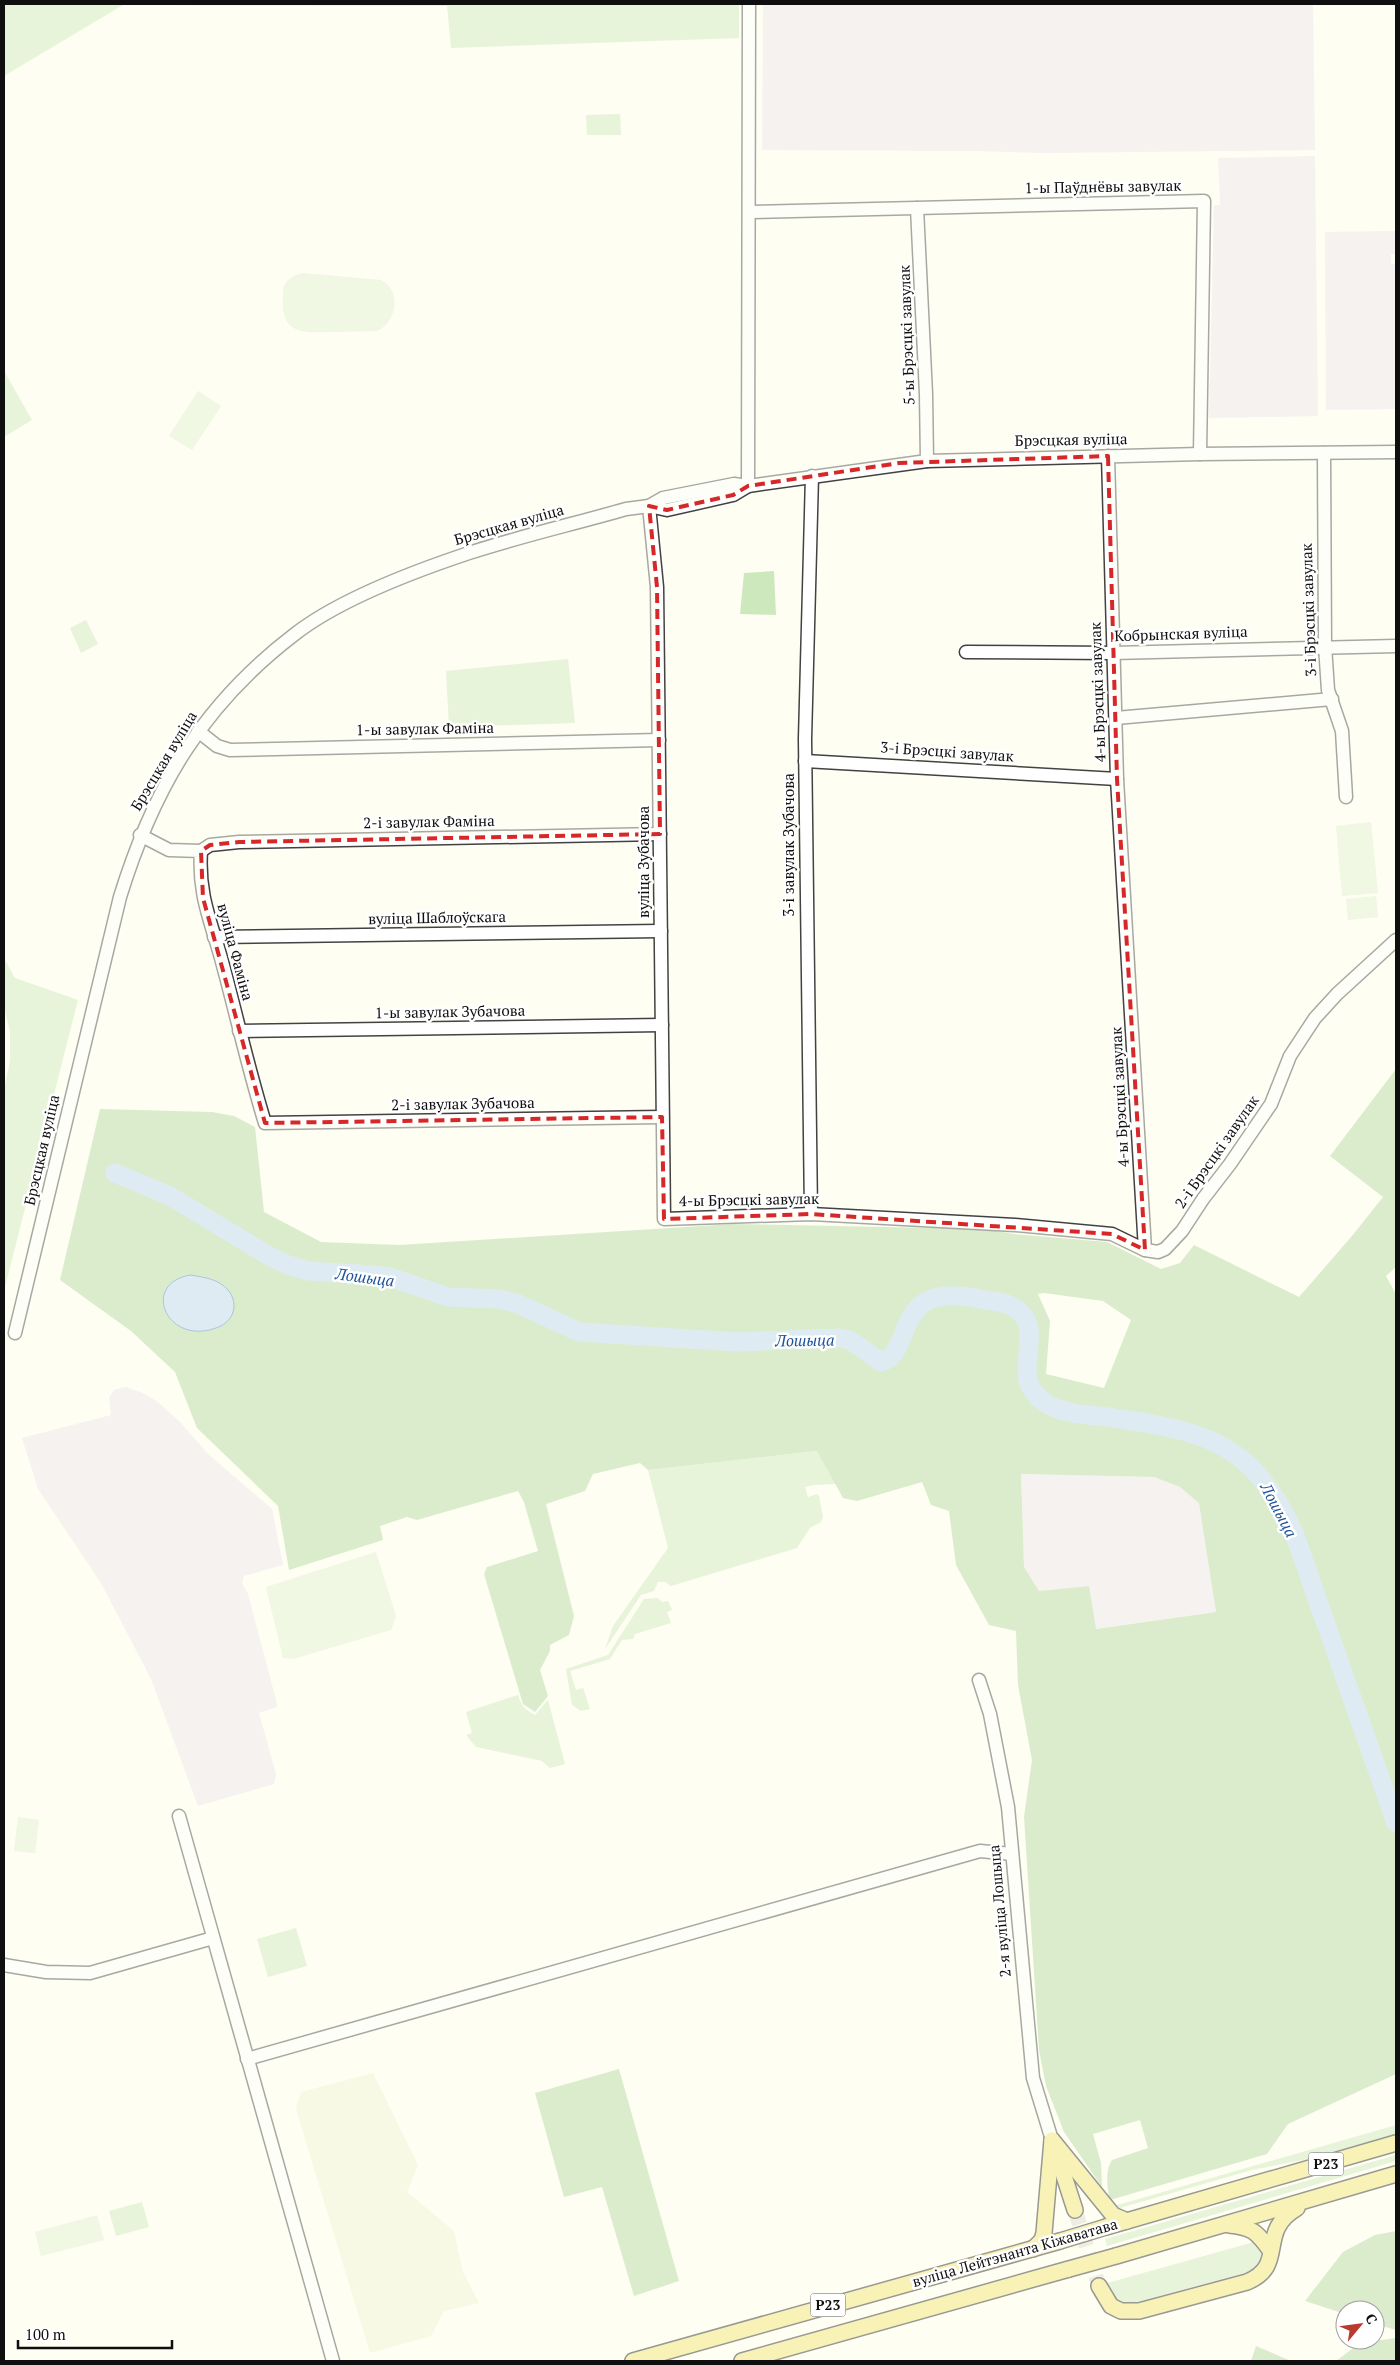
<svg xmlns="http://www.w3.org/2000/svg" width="1400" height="2365" font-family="'PT Serif',serif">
<rect width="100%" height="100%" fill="#fefef3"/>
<g fill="#ede5ed">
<path d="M763,4H1313L1315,150L1046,153L975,151L762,150Z"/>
<path d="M1315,156L1318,416L1209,418L1214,205H1220L1218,158Z"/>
<path d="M1396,231V254H1391V264H1396V409L1326,410L1325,232Z"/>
<path d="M126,1387L145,1394L158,1402L181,1423L208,1454L272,1509L283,1565L244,1576L242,1583L248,1594L276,1700L277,1707L259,1713L276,1774L274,1784L198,1806L151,1679L101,1583L38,1489L22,1438L111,1415L109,1398L114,1390Z"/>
<path d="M1021,1474L1154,1477L1180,1487L1200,1503L1216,1612L1095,1629L1089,1586L1039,1591L1024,1567Z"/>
</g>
<path fill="#f2f4d3" d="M373,2073L418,2165L407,2192L454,2231L463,2272L479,2303L444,2311L431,2336L370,2353L296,2109L301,2092Z"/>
<g fill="#cde8bd">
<path d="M4,4H739V38L451,48L447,6L123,5L4,76Z"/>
<path d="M620,114L621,135H587L586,115Z"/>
<path d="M4,371L32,420L4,437Z"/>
<path d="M774,571L776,615L740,614L744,573Z"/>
<path d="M86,620L98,644L81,653L70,628Z"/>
<path d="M568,659L575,723L449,727L446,671Z"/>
<path d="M4,958L15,978L78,1000L4,1291V1090L10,1061V1032L4,1006Z"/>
<path d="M818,1451L836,1484L814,1485L805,1487L808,1497L817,1494L819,1496L823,1517L821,1522L810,1528L797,1548L671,1586L665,1582H658L654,1591L641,1595L605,1649L613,1626L668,1548L648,1470Z"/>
<path d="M658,1598L662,1602L668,1601L672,1610L667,1612L671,1623L635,1634L633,1639L622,1640L610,1659L570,1671L576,1690L583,1688L590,1709L581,1711L572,1705L566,1669L608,1655L644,1599Z"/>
<path d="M518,1695C521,1705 525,1710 535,1715L548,1700L565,1764L550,1768L542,1761L476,1747L466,1735L472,1733L466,1712Z"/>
<path d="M296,1928L307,1966L268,1977L257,1939Z"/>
<path d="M1396,2125V2134L1313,2158L1252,2170L1120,2208L1114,2206Z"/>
<path d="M1396,2155V2161L1107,2246L1105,2239Z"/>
<path d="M142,2202L149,2227L116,2236L109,2211Z"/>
<path d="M1254,2242L1261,2248C1262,2260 1258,2266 1248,2272L1133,2303C1116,2303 1112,2299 1104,2284Z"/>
</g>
<g fill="#afd89d" fill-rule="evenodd">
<path d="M1396,1069V1267L1386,1276L1396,1294V2074L1288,2124L1267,2154L1110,2200C1107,2189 1105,2170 1112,2160L1148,2148L1140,2120L1093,2134L1101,2163L1102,2187L1064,2132L1046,2086L1039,2050L1024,1817L1032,1760L1018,1685L1016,1631L989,1625L956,1565L949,1511L931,1505L922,1482L857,1501L843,1498L817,1451L648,1470L640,1463L593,1474L585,1491L546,1504L574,1616L569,1635L550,1645V1651L540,1670L548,1696L535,1712L523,1704L484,1574L487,1567L538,1551L524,1502L518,1491L417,1520L407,1517L380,1526L383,1540L289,1570L278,1506L197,1428L175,1372L131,1331L60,1280L100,1109L212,1112L234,1116L255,1127L264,1212L321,1242L399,1245L733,1224L985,1229L1014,1234L1107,1242L1161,1269L1180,1263L1194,1245L1299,1297L1352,1236L1383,1197L1330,1156ZM1044,1293L1103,1301L1131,1320L1104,1388L1046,1374L1050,1321L1038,1294ZM1021,1474L1154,1477L1180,1487L1199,1503L1216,1612L1096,1629L1089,1586L1039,1591L1024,1567Z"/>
<path d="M619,2069L679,2281L634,2296L602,2187L564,2197L535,2093Z"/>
<path d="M1396,2231V2330L1375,2324V2310H1345V2314L1305,2301L1343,2252L1375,2235Z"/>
<path d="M1396,2338V2361H1336L1360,2343Z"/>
<path d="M1256,2346L1291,2361H1251Z"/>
</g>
<g fill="#dfefce">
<path d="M302,273L381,280C402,291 397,322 377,331C361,331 346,332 331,332C298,333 280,333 283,293C283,282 291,276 302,273Z"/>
<path d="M198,391L221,406L192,450L169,436Z"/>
<path d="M1371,822L1378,893L1342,896L1336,826Z"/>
<path d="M1376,896L1378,917L1348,920L1346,899Z"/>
<path d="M376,1552L396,1616L391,1630L293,1659L283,1658L266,1587Z"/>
<path d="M18,1817L39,1820L35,1853L14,1851Z"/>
<path d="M97,2215L104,2240L41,2256L35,2232Z"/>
</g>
<path fill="#bad6f3" stroke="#4480c7" d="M191,1275C201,1277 212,1278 221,1284C240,1296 238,1321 216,1328C166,1346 140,1283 191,1275Z"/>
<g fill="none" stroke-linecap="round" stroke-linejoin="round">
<path stroke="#bad6f3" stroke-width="19" d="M115,1173L170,1196L269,1256L288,1265L309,1271L373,1275L390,1277L448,1297L498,1299L516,1303L579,1332L738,1342L839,1338L850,1340L881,1362C911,1354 896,1297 949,1296C961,1295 974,1298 986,1300C996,1302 1007,1302 1015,1308C1052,1332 1000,1380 1051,1406C1069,1415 1094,1415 1114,1418C1207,1432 1252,1442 1294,1533L1396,1823"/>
<path stroke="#dadad1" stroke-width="15" stroke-dasharray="15 8" stroke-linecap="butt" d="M1075,2210L1099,2286"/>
<g stroke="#424242" stroke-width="15">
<g id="minor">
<path d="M917,208L926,394L927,461"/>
<path d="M750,212L1204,201L1200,454"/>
<path d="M1324,453L1325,646L1328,690L1342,731L1346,797"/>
<path d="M748,486L749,4"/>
<path d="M649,506L657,587L664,1219L811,1214L1015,1225L1112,1234L1145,1250L1117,779L1108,456"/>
<path d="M649,506L667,510L733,495L748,486"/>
<path d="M966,652L1113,653L1396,646"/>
<path d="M1116,718L1332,699"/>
<path d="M198,731L217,746L230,750L659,740"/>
<path d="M805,761L1117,779"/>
<path d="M140,835L169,850L201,851C198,893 210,919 221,958C236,1013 248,1068 265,1123L662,1117"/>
<path d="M201,851L210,845L239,842L660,834"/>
<path d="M214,937L661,931"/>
<path d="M239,1031L662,1025"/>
<path d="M811,1214L805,739L812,476"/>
<path d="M1145,1250L1158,1252L1165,1249L1182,1231L1203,1199L1230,1164L1271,1104L1290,1056L1315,1018L1337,994L1396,940"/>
<path d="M15,1333L120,897C154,787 202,705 295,634C340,599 415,571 469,553C521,536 574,524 626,509L649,506L663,498L734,484L748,486L927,461L1200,454L1396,452"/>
<path d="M979,1680L990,1714L1008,1807L1033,2078L1052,2140"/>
<path d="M179,1816L333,2361"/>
<path d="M4,1965L46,1972L90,1973L213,1938"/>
<path d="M247,2059L980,1851L1012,1854"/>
</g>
</g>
<g stroke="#202020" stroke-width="18">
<g id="major">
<path d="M1052,2140L1113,2215L1127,2221"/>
<path d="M1056,2151L1075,2210"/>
<path d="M1229,2225C1252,2227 1257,2232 1270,2250"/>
<path d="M1106,2227L1396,2143"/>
<path d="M1033,2249L1042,2240L1044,2233L1052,2140"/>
<path d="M1116,2256L1396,2174"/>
<path d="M1099,2286L1111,2306L1121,2311H1139L1247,2282C1288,2265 1256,2232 1297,2208"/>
<path d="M633,2361L1060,2241"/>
<path d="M742,2361L1069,2269"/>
</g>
</g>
<use href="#minor" stroke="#fff" stroke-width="12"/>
<use href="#major" stroke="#f1e470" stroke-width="15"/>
<g stroke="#202020" stroke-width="18" stroke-linecap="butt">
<g id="major-bridge">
<path d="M1060,2241L1106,2227"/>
<path d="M1069,2269L1116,2256"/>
</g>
</g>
<use href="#major-bridge" stroke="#f1e470" stroke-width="15"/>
</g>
<path d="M0 0H1400V2365H0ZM1108,456L1117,779L1145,1250L1112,1234L811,1214L664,1219L662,1117L265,1123L203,898L201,851L210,845L239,842L660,834L657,587L649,506L667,510L733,495L748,486L899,463Z" fill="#fefef3" fill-opacity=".55" fill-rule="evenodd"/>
<path fill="none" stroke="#d62828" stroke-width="4" stroke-dasharray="10 6" stroke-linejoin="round" d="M1108,456L1117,779L1145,1250L1112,1234L811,1214L664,1219L662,1117L265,1123L203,898L201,851L210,845L239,842L660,834L657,587L649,506L667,510L733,495L748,486L899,463Z"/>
<g text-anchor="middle" stroke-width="5" stroke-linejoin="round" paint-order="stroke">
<g fill="#fff" stroke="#575757" stroke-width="1">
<rect x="1308.5" y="2152.5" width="35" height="23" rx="4"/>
<rect x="810.5" y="2293.5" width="35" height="23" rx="4"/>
</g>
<g font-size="14" font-weight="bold" fill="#0f0f0f">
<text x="1326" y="2169">Р23</text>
<text x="828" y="2310">Р23</text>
</g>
<g font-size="15" fill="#0f0f0f" stroke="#fff">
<text transform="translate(1103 187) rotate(-1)" y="5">1-ы Паўднёвы завулак</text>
<text transform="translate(907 335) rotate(-92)" y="5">5-ы Брэсцкі завулак</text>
<text transform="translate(1071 440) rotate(-1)" y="5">Брэсцкая вуліца</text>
<text transform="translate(509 525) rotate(-16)" y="5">Брэсцкая вуліца</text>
<text transform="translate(1309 610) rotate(-92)" y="5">3-і Брэсцкі завулак</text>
<text transform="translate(1181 634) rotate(-2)" y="5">Кобрынская вуліца</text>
<text transform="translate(1098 692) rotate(-92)" y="5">4-ы Брэсцкі завулак</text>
<text transform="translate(425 729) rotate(-1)" y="5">1-ы завулак Фаміна</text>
<text transform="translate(947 752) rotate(4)" y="5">3-і Брэсцкі завулак</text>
<text transform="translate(164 761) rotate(-59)" y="5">Брэсцкая вуліца</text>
<text transform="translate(429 822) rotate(-1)" y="5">2-і завулак Фаміна</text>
<text transform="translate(789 845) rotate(-90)" y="5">3-і завулак Зубачова</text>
<text transform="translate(644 862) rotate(-90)" y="5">вуліца Зубачова</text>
<text transform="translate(437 918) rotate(-1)" y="5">вуліца Шаблоўскага</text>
<text transform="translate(235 952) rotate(75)" y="5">вуліца Фаміна</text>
<text transform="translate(450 1012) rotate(-1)" y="5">1-ы завулак Зубачова</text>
<text transform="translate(1120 1097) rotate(-93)" y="5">4-ы Брэсцкі завулак</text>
<text transform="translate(463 1104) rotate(-1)" y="5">2-і завулак Зубачова</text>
<text transform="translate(42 1150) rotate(-77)" y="5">Брэсцкая вуліца</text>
<text transform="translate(1217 1152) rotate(-55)" y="5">2-і Брэсцкі завулак</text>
<text transform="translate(749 1200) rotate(-1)" y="5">4-ы Брэсцкі завулак</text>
<text transform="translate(1000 1911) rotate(-95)" y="5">2-я вуліца Лошыца</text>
<text transform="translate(1015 2253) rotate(-16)" y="5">вуліца Лейтэнанта Кіжаватава</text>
</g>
<g font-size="16" font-style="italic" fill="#1e539c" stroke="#fff">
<text transform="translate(365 1277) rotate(7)" y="6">Лошыца</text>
<text transform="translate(805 1340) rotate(-1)" y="6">Лошыца</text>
<text transform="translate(1279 1510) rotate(62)" y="6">Лошыца</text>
</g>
</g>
<rect width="1400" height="2365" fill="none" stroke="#0f0f0f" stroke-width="10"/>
<g transform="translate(1360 2325) rotate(61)"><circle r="24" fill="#ffffff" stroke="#9f9f9f"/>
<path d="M0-4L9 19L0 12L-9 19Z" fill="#b93b2e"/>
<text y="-8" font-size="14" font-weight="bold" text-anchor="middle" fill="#0f0f0f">С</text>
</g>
<path d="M18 2340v8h154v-8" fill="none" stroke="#0f0f0f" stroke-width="2.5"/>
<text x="25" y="2340" font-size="15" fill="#0f0f0f" stroke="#ffffff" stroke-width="4" paint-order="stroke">100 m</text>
</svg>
